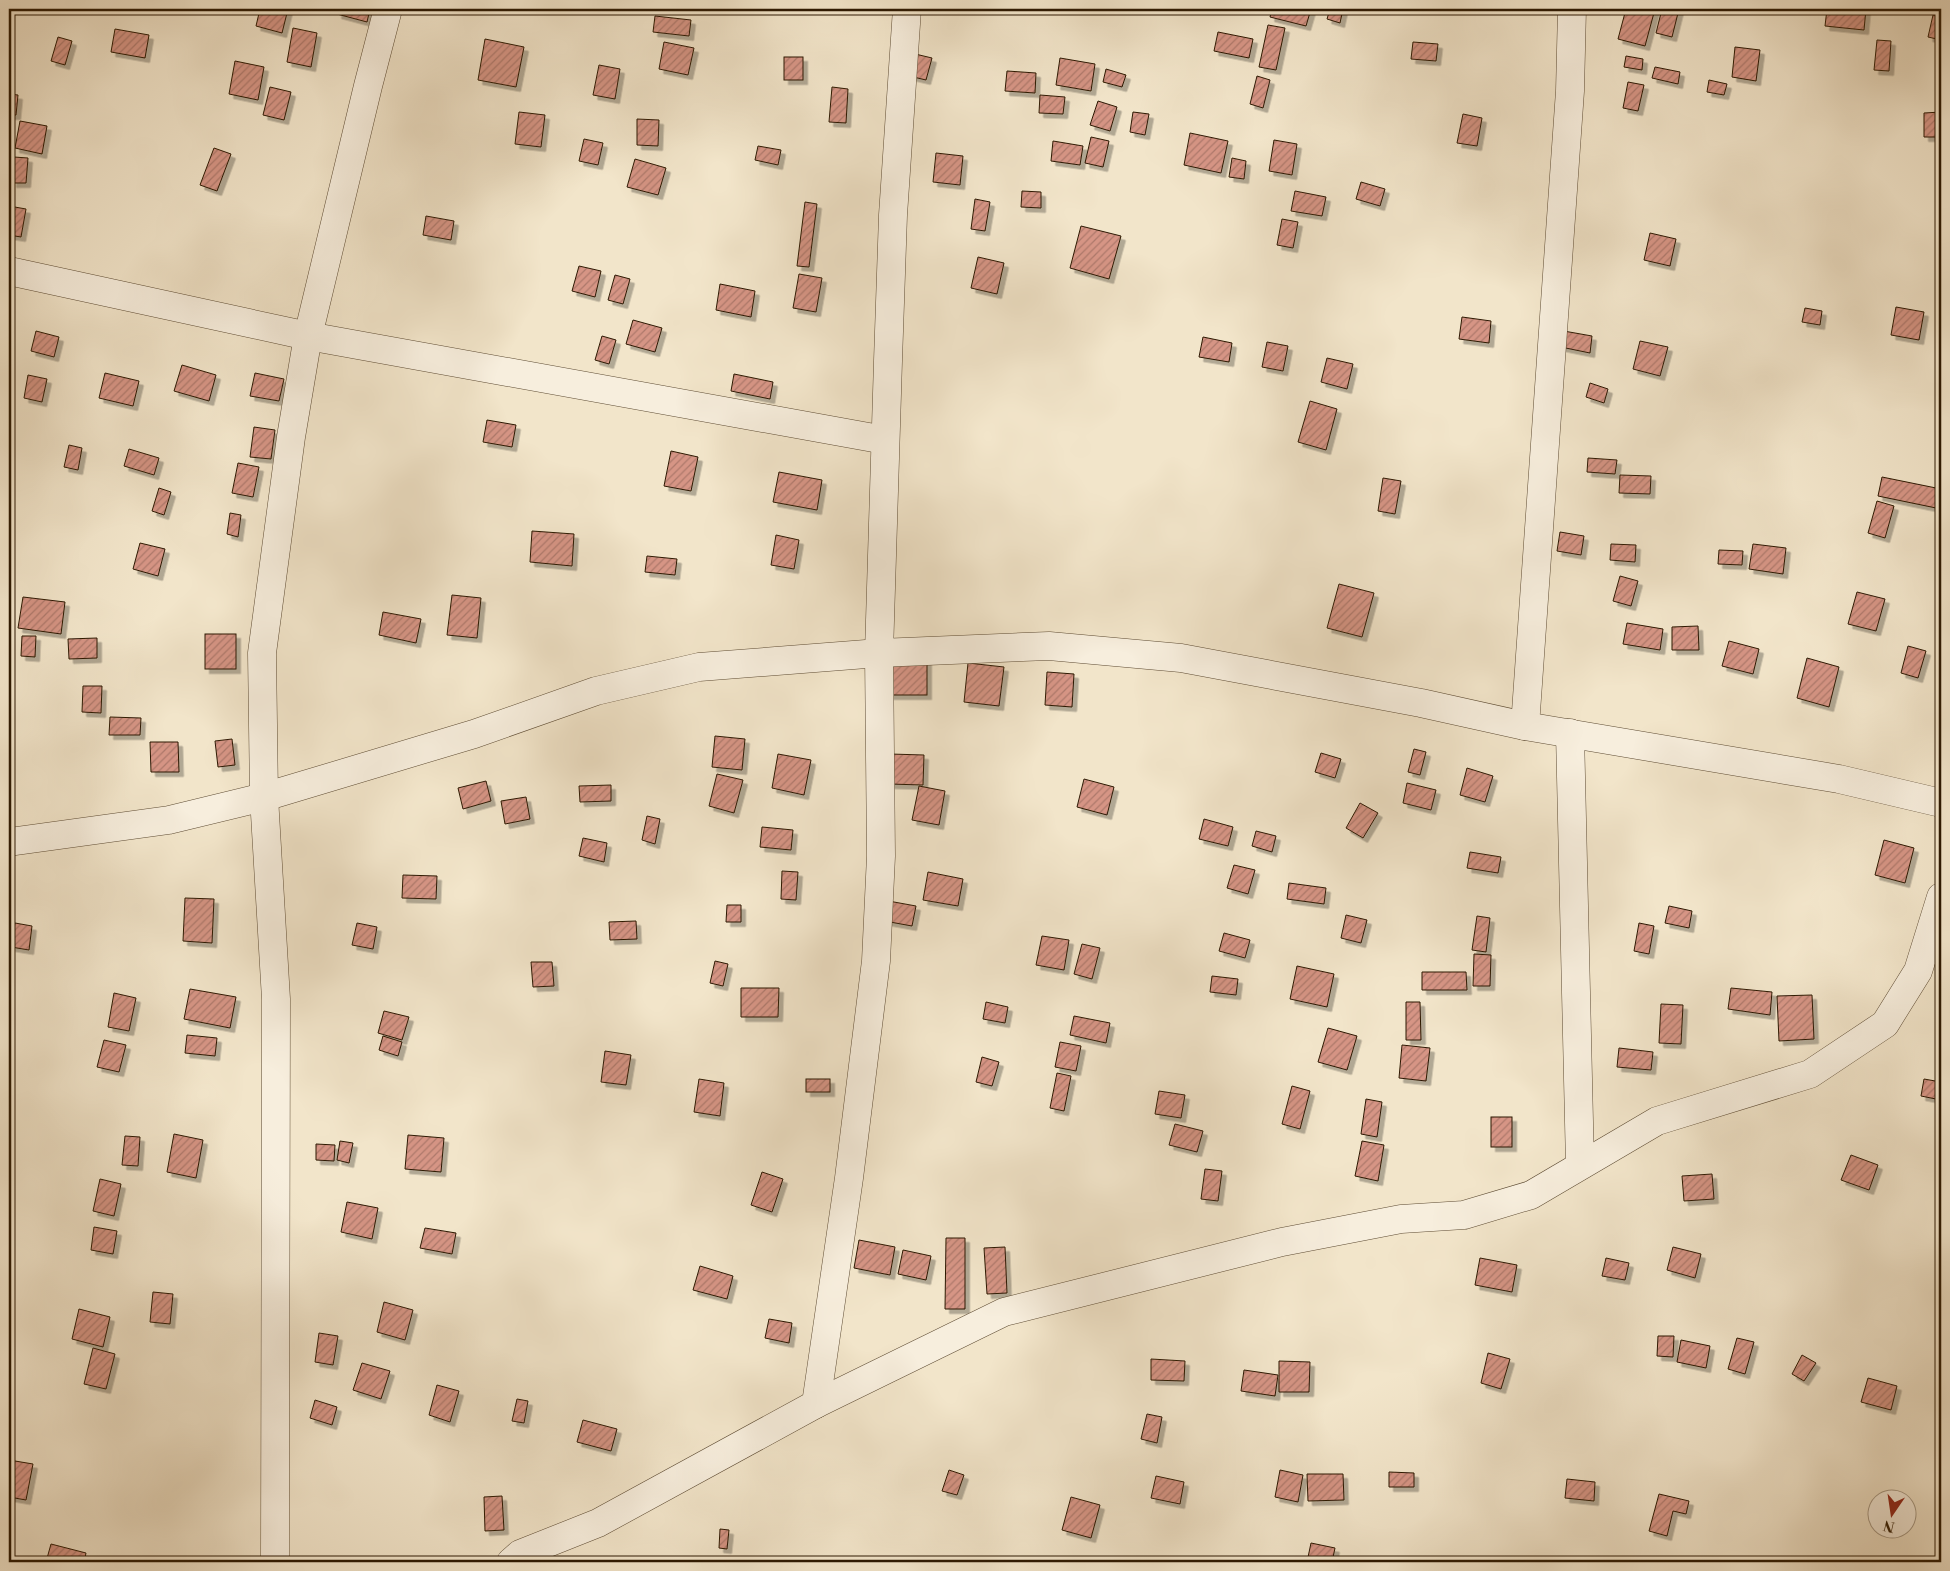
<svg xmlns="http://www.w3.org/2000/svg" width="1950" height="1571" font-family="'Libre Bodoni',serif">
<defs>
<pattern id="building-hatch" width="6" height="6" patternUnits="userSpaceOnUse" patternTransform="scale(1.25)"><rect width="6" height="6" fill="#d69585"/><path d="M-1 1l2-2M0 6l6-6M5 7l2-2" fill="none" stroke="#ae796b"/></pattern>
<filter id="shadow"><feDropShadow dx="4.5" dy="4.5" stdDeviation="0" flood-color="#0004"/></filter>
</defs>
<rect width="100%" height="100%" fill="#f2e5ca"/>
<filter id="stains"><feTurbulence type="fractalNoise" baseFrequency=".004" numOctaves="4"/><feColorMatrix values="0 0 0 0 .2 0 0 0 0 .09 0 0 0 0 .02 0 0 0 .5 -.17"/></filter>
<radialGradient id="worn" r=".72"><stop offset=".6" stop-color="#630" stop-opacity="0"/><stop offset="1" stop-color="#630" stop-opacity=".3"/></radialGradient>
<g fill="url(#building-hatch)" stroke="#2d1902" filter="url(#shadow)">
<path d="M260,9H288L282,33L256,26Z"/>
<path d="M338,9H370L367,22L337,14Z"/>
<path d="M1272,9H1311L1306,26L1270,17Z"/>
<path d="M1330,9H1343L1340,23L1327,19Z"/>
<path d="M1626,9H1655L1645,46L1618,39Z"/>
<path d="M1662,9H1679L1672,37L1656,33Z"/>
<path d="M1827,9H1866L1864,30L1825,26Z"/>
<path d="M1933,15L1941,17V40L1928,37Z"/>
<path d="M655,16L691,20L689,36L653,32Z"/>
<path d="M1268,25L1285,28L1276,70L1259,67Z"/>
<path d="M293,28L317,33L311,67L287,62Z"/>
<path d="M115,29L149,35L145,58L111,52Z"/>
<path d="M1218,32L1253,39L1249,58L1214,51Z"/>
<path d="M58,37L72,41L65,65L51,61Z"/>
<path d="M485,39L524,47L516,87L478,80Z"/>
<path d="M1877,40L1891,41L1889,71L1874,70Z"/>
<path d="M664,42L694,48L688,75L659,69Z"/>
<path d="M1413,42L1438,44L1436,61L1411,59Z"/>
<path d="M1735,47L1760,50L1756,81L1732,77Z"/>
<path d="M911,53L932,58L926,80L905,75Z"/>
<path d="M1626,56L1643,59L1642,70L1624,67Z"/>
<rect x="784" y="57" width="19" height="23"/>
<path d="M1060,58L1095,64L1091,91L1056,85Z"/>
<path d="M235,61L264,67L258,100L229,94Z"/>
<path d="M599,65L620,69L615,99L593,95Z"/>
<path d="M1655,67L1680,72L1678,84L1652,78Z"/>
<path d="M1106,69L1126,75L1122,87L1103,82Z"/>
<path d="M1007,71L1036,73L1035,93L1005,91Z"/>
<path d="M1257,76L1270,80L1263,108L1250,104Z"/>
<path d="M1709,80L1727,84L1724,95L1707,92Z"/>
<path d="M1628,82L1644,85L1638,111L1623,108Z"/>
<path d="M270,87L291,92L284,120L263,115Z"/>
<path d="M832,87L848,89L846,123L829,122Z"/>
<path d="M9,94L18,95L16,115H9Z"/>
<path d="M1040,95L1065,97L1063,114L1039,113Z"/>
<path d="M1098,101L1117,107L1110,131L1090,125Z"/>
<path d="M519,112L545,115L541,147L515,144Z"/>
<path d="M1133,112L1149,114L1145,135L1130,132Z"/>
<path d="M1941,112V137H1924V113Z"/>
<path d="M1463,114L1482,118L1477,146L1457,143Z"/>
<path d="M637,119L659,120L658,146L637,145Z"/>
<path d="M20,121L47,126L42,154L15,148Z"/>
<path d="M1190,133L1228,141L1221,173L1184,165Z"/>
<path d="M1091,137L1109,141L1103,167L1085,163Z"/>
<path d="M584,139L603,143L598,165L579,161Z"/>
<path d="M1274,140L1297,144L1292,175L1269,171Z"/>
<path d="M1053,141L1083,146L1080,165L1051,161Z"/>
<path d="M758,146L781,150L778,165L755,160Z"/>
<path d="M214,148L231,154L217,191L200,185Z"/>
<path d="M936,153L963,156L960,185L933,182Z"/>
<path d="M14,157L28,158L26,183H12Z"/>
<path d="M1232,158L1246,161L1244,179L1229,177Z"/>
<path d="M635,159L666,168L658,195L627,187Z"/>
<path d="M1361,182L1385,189L1380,206L1356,199Z"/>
<path d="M1022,191L1041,192V208L1021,207Z"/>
<path d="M1295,191L1326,197L1322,216L1291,211Z"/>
<path d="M975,199L990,202L985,231L971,229Z"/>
<path d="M805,202L817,204L809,267L797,266Z"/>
<path d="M9,206L26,209L21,237L9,235Z"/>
<path d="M426,216L454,221L451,240L423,235Z"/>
<path d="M1282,219L1298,222L1293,248L1277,245Z"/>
<path d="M1081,226L1121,236L1109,279L1070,268Z"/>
<path d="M1650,233L1676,239L1670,266L1644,260Z"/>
<path d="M978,257L1004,263L997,294L971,288Z"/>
<path d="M579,266L601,271L595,297L572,291Z"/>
<path d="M799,274L822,278L816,312L793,308Z"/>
<path d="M615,275L630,279L623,304L608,300Z"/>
<path d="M720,284L755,291L751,317L716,310Z"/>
<path d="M1896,307L1924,312L1919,340L1891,335Z"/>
<path d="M1805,308L1822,311L1820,325L1802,322Z"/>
<path d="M1462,317L1491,321L1489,343L1459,339Z"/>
<path d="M633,320L662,328L655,352L626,344Z"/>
<path d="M1558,330L1592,336L1590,353L1556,346Z"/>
<path d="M36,331L59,337L54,357L31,351Z"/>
<path d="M602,336L616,340L609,364L595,360Z"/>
<path d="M1203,337L1232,343L1229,362L1199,357Z"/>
<path d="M1640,341L1668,347L1660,376L1633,369Z"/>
<path d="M1267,342L1288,346L1283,371L1262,367Z"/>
<path d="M1327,358L1353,364L1347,389L1321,382Z"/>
<path d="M182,365L216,375L209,401L174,391Z"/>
<path d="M105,373L139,381L133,406L99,398Z"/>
<path d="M255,373L284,379L279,401L250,396Z"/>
<path d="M734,374L773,382L770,399L731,391Z"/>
<path d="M28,375L47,379L42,402L24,398Z"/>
<path d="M1590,383L1608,389L1604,403L1586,397Z"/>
<path d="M1310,401L1337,409L1326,450L1298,442Z"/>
<path d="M487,420L516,425L512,447L483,442Z"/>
<path d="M254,427L275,430L271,459L250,457Z"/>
<path d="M69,445L82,448L78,470L64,467Z"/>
<path d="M129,449L159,458L154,475L124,466Z"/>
<path d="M671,451L698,457L691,491L664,486Z"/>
<path d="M1588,458L1617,460L1615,474L1587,472Z"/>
<path d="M238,463L259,467L253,497L232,493Z"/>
<path d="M779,472L822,480L817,510L773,502Z"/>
<path d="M1620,475L1651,476L1650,494L1619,493Z"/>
<path d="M1882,477L1941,489V509L1878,496Z"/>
<path d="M1383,478L1401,481L1395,514L1378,511Z"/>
<path d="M159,488L171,492L164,515L152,511Z"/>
<path d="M1877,501L1894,506L1885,538L1868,533Z"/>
<path d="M230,513L241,515L238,537L227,534Z"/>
<path d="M532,531L574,534L572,566L530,562Z"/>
<path d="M1560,532L1584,536L1581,555L1557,551Z"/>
<path d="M776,535L799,540L794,569L771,565Z"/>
<path d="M140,543L165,549L158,576L133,569Z"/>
<path d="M1611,544L1636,545L1635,562L1610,560Z"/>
<path d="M1753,544L1786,548L1783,574L1749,569Z"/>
<path d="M1719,550L1743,551L1742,565L1718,564Z"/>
<path d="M647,556L677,559L675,575L645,572Z"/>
<path d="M1620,576L1638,581L1631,606L1613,601Z"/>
<path d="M1339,584L1374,593L1362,637L1327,628Z"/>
<path d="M1857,592L1885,599L1876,631L1848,624Z"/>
<path d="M452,595L481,598L477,638L447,635Z"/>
<path d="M23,597L65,602L61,634L18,628Z"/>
<path d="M383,612L421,619L416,643L379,635Z"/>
<path d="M1627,623L1663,629L1660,650L1623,644Z"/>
<path d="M1698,626L1699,650H1672V627Z"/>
<rect x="205" y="634" width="31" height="35"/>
<path d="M22,636H36L35,657L21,656Z"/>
<path d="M97,638V658L69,659L68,639Z"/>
<path d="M1729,641L1759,649L1753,674L1722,666Z"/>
<path d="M1908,646L1926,651L1918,678L1901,673Z"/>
<path d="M1807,658L1839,667L1829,707L1797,698Z"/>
<rect x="880" y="659" width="47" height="36"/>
<path d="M968,663L1004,667L999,706L964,702Z"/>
<path d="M1047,672L1074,674L1072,707L1045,705Z"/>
<path d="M83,686H102L101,713L82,712Z"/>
<path d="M110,717L141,718L140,735H109Z"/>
<path d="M715,736L745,739L742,770L712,767Z"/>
<path d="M232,739L235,765L218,767L215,741Z"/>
<path d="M150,742H178L179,772H151Z"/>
<path d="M1414,749L1426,752L1420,775L1408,772Z"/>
<path d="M1321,753L1341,759L1335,778L1315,772Z"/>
<path d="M778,754L811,760L804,795L772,788Z"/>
<path d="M890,754L924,755L923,785L889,784Z"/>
<path d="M1467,768L1493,776L1485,802L1460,795Z"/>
<path d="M717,774L743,780L734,813L709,806Z"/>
<path d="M1084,779L1114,787L1107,815L1077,807Z"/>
<path d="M486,781L491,801L463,809L458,788Z"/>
<path d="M1407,783L1436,790L1431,810L1403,803Z"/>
<path d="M611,785V801L580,802L579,786Z"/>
<path d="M919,786L945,791L939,825L912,820Z"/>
<path d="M526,797L530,819L505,824L501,801Z"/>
<path d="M1360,803L1378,813L1363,838L1346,828Z"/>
<path d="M647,816L660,819L655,844L642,840Z"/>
<path d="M1204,819L1233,827L1228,846L1199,839Z"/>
<path d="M762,827L793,830L791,850L760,847Z"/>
<path d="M1256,831L1276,836L1272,852L1252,846Z"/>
<path d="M583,838L607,843L604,862L579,856Z"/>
<path d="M1884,840L1914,848L1905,883L1875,875Z"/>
<path d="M1470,852L1501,857L1498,873L1467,868Z"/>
<path d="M1234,865L1255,870L1248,894L1227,888Z"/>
<path d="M782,871L798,872L796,900L781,899Z"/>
<path d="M928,872L963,879L958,906L923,900Z"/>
<path d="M403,875L437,876L436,899L402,898Z"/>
<path d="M1289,883L1326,888L1324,904L1287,899Z"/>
<path d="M185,898L214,899L212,943L183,941Z"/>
<path d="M883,900L916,906L912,926L879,920Z"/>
<path d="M727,905H741V922H726Z"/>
<path d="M1669,906L1692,911L1689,928L1665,923Z"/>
<path d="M1346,915L1367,920L1361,943L1341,938Z"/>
<path d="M1477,916L1490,918L1486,952L1472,950Z"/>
<path d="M636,921L637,939L610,940L609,922Z"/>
<path d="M15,923L32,926L29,950L11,947Z"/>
<path d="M357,923L377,927L373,949L352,945Z"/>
<path d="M1639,923L1654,926L1649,954L1634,951Z"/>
<path d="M1224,933L1250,940L1245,958L1219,951Z"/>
<path d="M1042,936L1069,940L1064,970L1036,965Z"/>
<path d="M1082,944L1100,948L1092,979L1074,974Z"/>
<path d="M1474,954L1491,955L1490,986H1473Z"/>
<path d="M715,961L728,964L723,986L710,983Z"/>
<path d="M531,962H552L554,986L533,987Z"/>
<path d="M1297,966L1334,974L1327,1007L1290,999Z"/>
<path d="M1422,972H1466L1467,990H1422Z"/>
<path d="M1212,976L1238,979L1236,995L1210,992Z"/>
<path d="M741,988H779L778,1017H741Z"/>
<path d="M1731,988L1772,992L1770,1015L1728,1009Z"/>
<path d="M190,989L236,997L230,1028L184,1019Z"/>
<path d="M114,993L136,998L129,1031L108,1027Z"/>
<path d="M1812,995L1814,1039L1779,1041L1777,996Z"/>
<path d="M986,1002L1008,1007L1005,1023L983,1019Z"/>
<path d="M1406,1002H1420L1421,1040H1406Z"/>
<path d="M1661,1004L1683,1005L1681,1044L1659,1043Z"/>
<path d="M384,1011L409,1017L402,1040L378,1033Z"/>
<path d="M1074,1016L1110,1023L1106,1043L1070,1035Z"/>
<path d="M1328,1028L1357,1036L1347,1070L1318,1062Z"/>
<path d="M187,1035L217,1038L215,1056L185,1053Z"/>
<path d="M383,1036L402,1042L398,1056L379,1050Z"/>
<path d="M104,1040L126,1045L119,1072L97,1067Z"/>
<path d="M1060,1042L1081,1046L1076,1071L1055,1067Z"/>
<path d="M1402,1045L1430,1048L1426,1081L1399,1078Z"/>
<path d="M1619,1048L1653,1052L1651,1070L1617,1067Z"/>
<path d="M605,1051L631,1055L626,1085L601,1082Z"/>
<path d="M982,1057L999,1062L992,1086L976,1082Z"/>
<path d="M1057,1073L1071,1076L1064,1111L1050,1108Z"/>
<path d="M699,1079L724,1083L720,1116L694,1112Z"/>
<rect x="806" y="1079" width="24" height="13"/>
<path d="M1924,1079L1941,1082V1100L1921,1096Z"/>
<path d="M1292,1086L1310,1091L1300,1129L1282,1124Z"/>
<path d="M1159,1091L1185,1095L1181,1118L1155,1114Z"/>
<path d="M1366,1099L1382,1102L1377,1137L1361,1134Z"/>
<rect x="1491" y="1117" width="21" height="30"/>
<path d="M1175,1124L1203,1131L1197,1152L1169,1145Z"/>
<path d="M174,1134L203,1140L196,1178L167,1172Z"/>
<path d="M408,1135L444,1138L441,1172L405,1169Z"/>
<path d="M125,1136L140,1137L138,1166L122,1165Z"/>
<path d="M340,1141L353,1143L349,1163L337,1160Z"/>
<path d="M1362,1141L1384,1145L1378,1181L1355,1176Z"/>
<path d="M316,1144L335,1145L334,1161L316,1160Z"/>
<path d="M1851,1155L1878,1165L1869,1190L1841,1180Z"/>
<path d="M1205,1169L1222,1171L1218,1201L1201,1199Z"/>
<path d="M762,1172L783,1179L772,1212L751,1205Z"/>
<path d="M1712,1174L1714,1199L1684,1201L1682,1176Z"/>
<path d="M100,1179L121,1184L114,1216L93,1211Z"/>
<path d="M347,1202L378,1208L372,1239L341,1232Z"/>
<path d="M94,1227L117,1231L113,1254L91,1250Z"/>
<path d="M425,1228L456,1233L452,1254L420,1248Z"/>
<path d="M946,1238H965V1309H945Z"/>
<path d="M859,1240L895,1247L890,1275L854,1268Z"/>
<path d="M1005,1247L1007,1293L987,1294L984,1248Z"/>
<path d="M1673,1247L1701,1254L1695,1278L1667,1270Z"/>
<path d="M903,1250L931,1256L926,1280L898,1274Z"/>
<path d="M1480,1258L1517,1265L1512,1292L1475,1285Z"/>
<path d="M1606,1258L1629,1263L1625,1280L1602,1276Z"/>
<path d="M700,1266L733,1276L727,1299L693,1290Z"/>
<path d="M153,1292L173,1294L170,1324L150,1322Z"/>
<path d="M384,1302L413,1310L405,1340L377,1332Z"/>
<path d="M79,1309L110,1317L103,1347L72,1339Z"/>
<path d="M769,1319L792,1323L789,1343L765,1338Z"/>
<path d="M319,1333L338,1336L333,1365L315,1362Z"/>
<path d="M1658,1336H1674L1673,1357L1657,1356Z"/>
<path d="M1737,1338L1754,1342L1745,1374L1728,1369Z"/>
<path d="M1681,1340L1710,1346L1706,1368L1677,1362Z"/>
<path d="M93,1348L115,1354L106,1389L84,1384Z"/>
<path d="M1488,1353L1510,1359L1501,1389L1481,1383Z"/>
<path d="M1802,1355L1816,1363L1804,1381L1792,1374Z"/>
<path d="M1151,1359L1185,1361L1184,1381L1151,1380Z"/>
<path d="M1279,1361L1310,1362L1309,1392H1279Z"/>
<path d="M362,1363L390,1371L381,1399L353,1390Z"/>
<path d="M1244,1370L1278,1375L1275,1396L1241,1391Z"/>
<path d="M1868,1378L1897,1386L1891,1410L1861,1402Z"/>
<path d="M437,1385L459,1391L450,1422L429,1415Z"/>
<path d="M517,1399L528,1401L524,1423L512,1421Z"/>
<path d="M315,1400L337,1407L332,1425L310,1418Z"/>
<path d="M1147,1414L1162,1417L1157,1443L1141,1439Z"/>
<path d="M583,1420L617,1429L611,1451L577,1442Z"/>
<path d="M9,1460L33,1464L26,1500L9,1497Z"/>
<path d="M949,1470L964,1475L957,1495L942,1491Z"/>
<path d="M1280,1470L1303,1475L1298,1502L1275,1497Z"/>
<path d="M1389,1472L1414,1473V1487H1389Z"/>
<path d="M1307,1474H1343L1344,1500L1308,1501Z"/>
<path d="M1156,1476L1184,1482L1180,1504L1151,1498Z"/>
<path d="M1567,1479L1595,1482L1594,1501L1565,1498Z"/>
<path d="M1659,1494L1689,1501L1686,1514L1673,1511L1667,1536L1649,1531Z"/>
<path d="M502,1496L504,1530L485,1531L484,1497Z"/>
<path d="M1071,1497L1100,1505L1091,1538L1062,1530Z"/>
<path d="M720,1529L729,1530L727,1549L719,1548Z"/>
<path d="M1311,1543L1335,1548L1332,1562H1307Z"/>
<path d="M51,1544L86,1553L84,1562H46Z"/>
</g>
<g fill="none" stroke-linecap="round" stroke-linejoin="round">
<g stroke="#5e4c34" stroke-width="29">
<g id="street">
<path d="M9,271L308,336L885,440"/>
<path d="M1525,726L1570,91L1572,9"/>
<path d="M1570,733L1580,1165"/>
<path d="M9,842L169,820L264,797L474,734L596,691L699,667L879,653L1049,646L1181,658L1421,703L1525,726L1839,779L1941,803"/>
<path d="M816,1404L849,1178L876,961L881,856L879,653L888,361L893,215L907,9"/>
<path d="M275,1562L276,999L264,797L262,653L291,437L308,336L368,86L388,9"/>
<path d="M511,1562L520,1554L598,1523L816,1404L1004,1312L1282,1242L1401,1219L1464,1215L1531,1195L1657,1121L1810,1074L1885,1024L1918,971L1941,897"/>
</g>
</g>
<use href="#street" stroke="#f7eedd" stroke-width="28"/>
</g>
<rect width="1950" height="1571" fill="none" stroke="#f2e5ca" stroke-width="30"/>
<rect x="10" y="10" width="1930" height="1551" fill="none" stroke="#2d1902" stroke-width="2.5"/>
<rect x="15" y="15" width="1920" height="1541" fill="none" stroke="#2d1902"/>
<g transform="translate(1892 1514) rotate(193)"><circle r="24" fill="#f7eedd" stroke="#a69985"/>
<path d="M0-4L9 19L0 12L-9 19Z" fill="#8f2418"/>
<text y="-8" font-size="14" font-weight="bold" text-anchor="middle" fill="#2d1902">N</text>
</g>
<rect width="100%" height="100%" filter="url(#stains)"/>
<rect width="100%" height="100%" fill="url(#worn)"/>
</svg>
